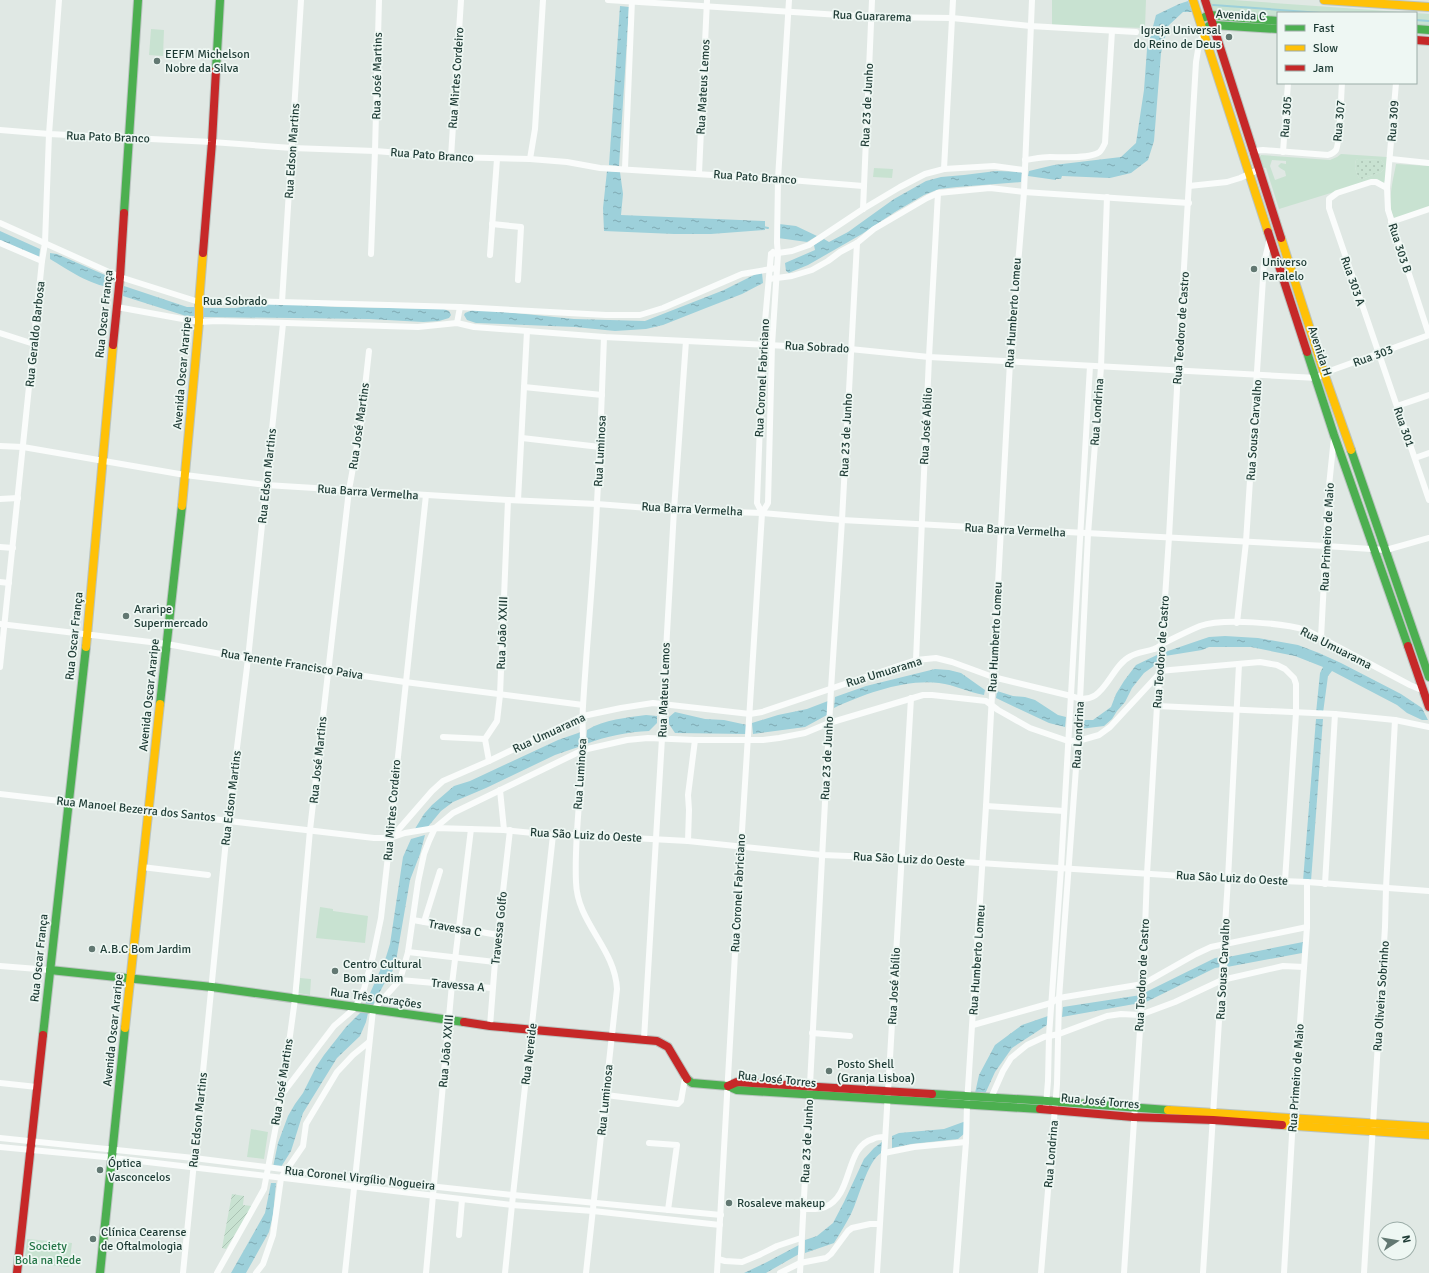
<svg xmlns="http://www.w3.org/2000/svg" width="1429" height="1273" font-family="Signika,sans-serif">
<defs>
<pattern id="grass-dots" width="8" height="8" patternUnits="userSpaceOnUse"><rect width="8" height="8" fill="#c8e2d1"/><path d="M2 2h.1M6 6h.1" fill="none" stroke="#abc3b4" stroke-width="1.8" stroke-linecap="round"/></pattern>
<pattern id="garden-furrows" width="10" height="10" patternUnits="userSpaceOnUse"><rect width="10" height="10" fill="#c8e2d1"/><path d="M-1 1l2-2M0 10L10 0M9 11l2-2" fill="none" stroke="#abc3b4"/></pattern>
<pattern id="water-ripples" width="26" height="14" patternUnits="userSpaceOnUse"><rect width="26" height="14" fill="#9dd0da"/><path d="M2 4q2-2 4 0t4 0M15 11q2-2 4 0t4 0" fill="none" stroke="#7faab2"/></pattern>
</defs>
<rect width="100%" height="100%" fill="#e0e8e4"/>
<path fill="url(#grass-dots)" d="M1358,159L1381,160L1384,164V169L1381,172L1362,179L1359,178C1356,173 1354,166 1356,160Z"/>
<g fill="#c8e2d1" fill-rule="evenodd">
<path d="M1052,0H1146L1145,28L1052,25Z"/>
<path d="M1207,0H1233L1429,14V28L1416,27V13H1278V18L1211,12Z"/>
<path d="M151,29L164,30L163,56L149,55Z"/>
<path d="M1341,154L1387,157L1386,179L1383,184L1376,179L1279,209L1266,168L1260,167L1258,160L1261,155L1330,160L1337,157ZM1358,159L1381,160L1384,164V169L1381,172L1362,179L1359,178C1356,173 1354,166 1356,160ZM1272,160L1286,161V164L1281,163L1278,166L1280,168L1285,171L1286,176L1275,180L1270,166Z"/>
<path d="M1396,164L1429,166V208L1395,220C1386,205 1393,181 1396,164Z"/>
<path d="M874,168L893,169L892,178L873,177Z"/>
<path d="M320,907L333,909V911L368,916L365,943L316,938Z"/>
<path d="M300,978L311,979L310,995L298,993Z"/>
<path d="M251,1129L268,1132L264,1159L247,1157Z"/>
<path d="M27,1239L72,1243L69,1267L24,1263Z"/>
</g>
<path fill="url(#garden-furrows)" d="M232,1194L244,1196L243,1205L252,1206L226,1249L222,1248Z"/>
<g fill="url(#water-ripples)">
<path d="M1188,1L1192,12H1183L1168,26L1161,53L1154,141L1148,160L1131,173L1110,178L1062,176L1061,179H1056V180L1028,176L1029,171L1054,165L1121,157L1136,143L1144,90L1147,49L1156,15L1179,4Z"/>
<path d="M620,6L629,7L619,166L609,165Z"/>
<path d="M607,171L620,172L623,194L621,215L765,221V230L711,234H674L604,231L603,208Z"/>
<path d="M996,171L1022,172L1021,182L957,187L939,189L924,195L895,212L862,234L808,265L791,272L789,273L786,271L785,263L815,250L814,245L824,239L829,242L848,232L894,199L926,181L941,177L964,175Z"/>
<path d="M779,224L796,226L817,236L807,242L778,238Z"/>
<path d="M0,231L40,249L39,258L0,240Z"/>
<path d="M50,253L57,254L105,275L111,281V287C91,286 67,269 50,259Z"/>
<path d="M762,273L763,283L742,294L706,308L663,325L646,329L615,331L575,327L476,323L467,320L464,315L465,313L475,309L574,319L645,321L724,290L756,274Z"/>
<path d="M124,286L187,307H195V316H186L123,296Z"/>
<path d="M263,303L338,307L444,309L449,311L451,315L449,318L439,321L423,322L369,319L204,317V308H236Z"/>
<path d="M1225,636L1258,638L1298,645L1319,653L1341,663L1401,694L1422,708L1428,720H1422L1407,713L1397,705L1332,671L1328,676L1323,713H1316L1320,673L1323,667L1295,656L1251,647H1209L1202,650L1165,656V652L1209,637Z"/>
<path d="M1159,654L1158,663L1144,673L1132,688L1125,702L1117,711L1112,719L1104,726L1080,729V720H1093L1111,707L1116,694L1124,681L1136,665Z"/>
<path d="M935,669L949,670L961,673L985,690L984,695C968,692 955,685 939,683C905,679 864,694 834,708L835,697L866,686Z"/>
<path d="M997,691L1013,696L1025,697L1035,700L1058,715L1066,717L1065,727L1049,723L996,698Z"/>
<path d="M828,701L827,715L805,727L753,734L752,723L778,715L807,709Z"/>
<path d="M675,712L705,719L724,720L747,725V734L675,733L669,724V717Z"/>
<path d="M646,715L657,716V723L649,731C628,732 606,736 586,744L587,730C605,719 626,718 646,715Z"/>
<path d="M1316,719H1323L1311,881H1303Z"/>
<path d="M581,732V746L555,755L486,788L453,802L441,811L426,829L413,832L424,814L432,805L454,786L470,781L558,740Z"/>
<path d="M425,835L420,854L410,880L396,961L391,975L384,984L372,1007H364L386,957L390,944L403,857L411,839Z"/>
<path d="M1303,942L1302,953L1227,967L1228,957Z"/>
<path d="M1222,957L1221,967L1215,968L1146,1002V992L1215,958Z"/>
<path d="M1141,995L1140,1003L1062,1017L1063,1007Z"/>
<path d="M360,1013H368L366,1022L360,1036L337,1058L303,1113L291,1151L281,1167H273L278,1143L288,1116L295,1104L303,1093L316,1067L324,1055L346,1027Z"/>
<path d="M1048,1016L1047,1025L1012,1048L995,1072L985,1094L975,1093L979,1075L995,1045L1022,1025Z"/>
<path d="M966,1121L965,1133L958,1139L911,1144L892,1148V1136L899,1133L944,1129Z"/>
<path d="M882,1142L881,1153C867,1162 859,1198 851,1214C846,1224 840,1233 834,1243L805,1253V1240L817,1236L833,1223L844,1202L864,1159L874,1148Z"/>
<path d="M271,1183H276L273,1215L269,1232L246,1273H231L265,1213Z"/>
<path d="M799,1245V1254L766,1273H744L767,1262Z"/>
</g>
<g fill="none" stroke-linecap="round" stroke-linejoin="round">
<g stroke="#9dd0da" stroke-width="2">
<path d="M1213,5L1321,13"/>
<path d="M1416,20L1429,21"/>
<path d="M763,227L768,228"/>
</g>
<g stroke="#bac4c0" stroke-width="10">
<g id="fast">
<path d="M1205,17L1210,15L1278,21"/>
<path d="M1209,26L1213,25L1278,29"/>
<path d="M1416,29L1429,30"/>
<path d="M216,70L220,0"/>
<path d="M124,213L138,0"/>
<path d="M1307,352L1334,435L1408,646"/>
<path d="M1351,450L1429,677"/>
<path d="M160,704L182,506"/>
<path d="M50,970L212,987L464,1022"/>
<path d="M43,1035L86,647"/>
<path d="M687,1079L692,1083L728,1086L737,1090L1040,1109"/>
<path d="M932,1094L1047,1101L1168,1110"/>
<path d="M100,1273L125,1028"/>
</g>
</g>
<g stroke="#bac4c0" stroke-width="10">
<g id="slow">
<path d="M1193,0L1268,232"/>
<path d="M1324,0L1429,7"/>
<path d="M1281,238L1324,373L1351,450"/>
<path d="M182,506L199,322V302L203,253"/>
<path d="M86,647L113,345"/>
<path d="M125,1028L160,704"/>
<path d="M1168,1110L1429,1127"/>
<path d="M1282,1125L1429,1135"/>
</g>
</g>
<g stroke="#bac4c0" stroke-width="10">
<g id="jam">
<path d="M1205,0L1281,238"/>
<path d="M1416,40L1429,41"/>
<path d="M1268,232L1307,352"/>
<path d="M203,253L212,142L216,70"/>
<path d="M113,345L120,277L124,213"/>
<path d="M1408,646L1429,707"/>
<path d="M464,1022L490,1026L657,1041L668,1047L687,1079"/>
<path d="M728,1086L737,1082L932,1094"/>
<path d="M1040,1109L1133,1117L1213,1120L1282,1125"/>
<path d="M17,1273L43,1035"/>
</g>
</g>
<g stroke="#fafcfb" stroke-width="6">
<path d="M608,0L871,17L952,18L1030,26L1136,32"/>
<path d="M1396,83L1387,188L1388,210L1429,335"/>
<path d="M0,130L49,134L212,142L292,148L375,151L451,157L530,159L567,162L600,168L778,179L863,186"/>
<path d="M1252,151L1263,150L1328,155C1331,154 1334,153 1336,150C1340,144 1341,94 1342,83"/>
<path d="M1283,152L1288,83"/>
<path d="M451,157L461,0"/>
<path d="M530,159L535,129L543,0"/>
<path d="M1391,159L1429,163"/>
<path d="M1025,160C1033,159 1042,157 1050,157C1063,157 1086,159 1098,153C1101,152 1103,147 1105,143L1112,31"/>
<path d="M625,168L632,0"/>
<path d="M944,169L953,0"/>
<path d="M699,173L707,0"/>
<path d="M1189,186L1227,182L1240,178L1258,170"/>
<path d="M1387,188L1376,182H1371L1337,193L1329,199V208L1429,500"/>
<path d="M863,209L872,0"/>
<path d="M1391,222L1429,209"/>
<path d="M0,223L120,277L199,302L243,301L460,307L606,315H640L663,308L742,274L777,268"/>
<path d="M492,224L521,227L518,280"/>
<path d="M0,243L42,261"/>
<path d="M371,254L375,151L379,0"/>
<path d="M771,254L792,251L809,245L863,209L900,187L925,174L944,169L994,166L1024,170"/>
<path d="M490,255L497,159"/>
<path d="M769,279L792,276L812,270L828,261L840,252L857,243L874,229L927,198L938,193L990,188L1024,192L1189,203"/>
<path d="M282,302L301,0"/>
<path d="M117,307L199,322L217,321L418,327L457,323L474,327L604,337L850,349L929,357L1317,378L1324,373L1429,335"/>
<path d="M457,323L460,307"/>
<path d="M0,333L34,344"/>
<path d="M524,387L602,395"/>
<path d="M1397,406L1429,395"/>
<path d="M522,438L600,447"/>
<path d="M0,446L23,447L185,475L266,485L508,500L597,504L674,510L762,513L842,520L1326,546L1386,550L1429,538"/>
<path d="M1415,458L1429,453"/>
<path d="M0,499L18,498"/>
<path d="M518,500L527,331"/>
<path d="M762,513L757,503L763,344L771,254L773,252"/>
<path d="M0,547L13,548"/>
<path d="M0,582L9,583"/>
<path d="M1237,623L1246,542L1264,263L1270,238"/>
<path d="M0,624L167,644L248,659L405,682L583,705"/>
<path d="M1321,638L1329,486L1334,437"/>
<path d="M916,660L929,357L938,193"/>
<path d="M0,667L42,261L45,243L49,134L59,0"/>
<path d="M1159,671L1260,662L1277,665L1285,669L1294,678L1296,684V713L1285,881"/>
<path d="M1157,706L1335,714L1395,720L1429,727"/>
<path d="M443,737L485,739"/>
<path d="M489,761L485,739L497,721L500,695L508,500"/>
<path d="M500,790L504,830"/>
<path d="M0,794L374,838H390L405,833L435,828L504,830L553,835H576L688,841L822,855L902,858L1228,879L1307,882L1429,891"/>
<path d="M986,806L1064,811"/>
<path d="M392,837L432,791L443,781L489,761L583,716L621,708L653,703L750,714L762,712L916,660L936,658L952,662L993,677L1071,696C1105,710 1108,667 1131,656C1138,652 1146,652 1154,649C1158,648 1161,645 1164,643C1176,637 1188,631 1200,626C1223,618 1283,623 1306,630L1410,685L1424,691"/>
<path d="M688,841L689,810L688,795L695,740"/>
<path d="M142,867L208,875"/>
<path d="M1325,884L1335,714"/>
<path d="M413,920L498,935"/>
<path d="M424,922L440,871"/>
<path d="M408,952L495,962"/>
<path d="M0,966L50,970"/>
<path d="M400,980L492,988"/>
<path d="M973,1025L1051,1003L1059,998L1143,984L1196,954L1211,947L1307,927"/>
<path d="M490,1026L495,962L510,830"/>
<path d="M812,1033L850,1036"/>
<path d="M644,1039L662,738L663,703L674,510L686,341"/>
<path d="M0,1083L37,1087"/>
<path d="M283,1093L334,1026L355,1008L364,989L373,956L381,918L390,838L391,822L426,495"/>
<path d="M606,1095L678,1104L681,1101L685,1078"/>
<path d="M991,1098L1003,1071L1011,1058L1027,1045L1044,1037L1059,1034L1107,1016L1121,1014L1140,1015L1175,1002L1222,980L1283,966L1304,967"/>
<path d="M1046,1105L1048,1081L1049,1036L1061,868L1090,366"/>
<path d="M0,1138L194,1158L355,1178L513,1195L721,1215"/>
<path d="M649,1143L677,1145L668,1210"/>
<path d="M0,1147L105,1157L512,1205L593,1211L720,1225"/>
<path d="M884,1153L914,1147L966,1142"/>
<path d="M803,1209C810,1209 819,1210 825,1207C854,1195 844,1147 873,1139C876,1137 881,1137 885,1137"/>
<path d="M459,1235L462,1200"/>
<path d="M718,1259L725,1261L742,1262L759,1255L777,1246L801,1238"/>
<path d="M183,1273L228,820L248,659L283,324"/>
<path d="M217,1273L264,1189L282,1094L295,999L310,830L349,490L361,423L369,351"/>
<path d="M256,1273L263,1264L273,1235L281,1178L303,1146L306,1124L337,1072L353,1055L369,1042"/>
<path d="M345,1273L373,1010L400,980L408,952L418,882L424,854L429,841L435,828L453,813L583,750L627,740L648,738L695,740H763L779,738L805,733L829,723L923,695H932L986,701L998,710L1030,728L1068,741H1078L1099,735L1110,727L1159,674"/>
<path d="M426,1273L452,984L471,829"/>
<path d="M505,1273L513,1195L553,835"/>
<path d="M586,1273L617,989C615,948 577,923 576,882C574,838 581,794 583,749C583,735 582,720 583,706C587,638 594,571 597,503C600,448 602,392 604,337"/>
<path d="M717,1273L741,847L762,513L768,503L772,345L778,254L777,243L778,179L789,0"/>
<path d="M780,1273L800,1263L826,1258L831,1254L848,1231L852,1228L870,1224H879"/>
<path d="M800,1273L831,689L842,520L857,243"/>
<path d="M877,1273L888,1092L911,698"/>
<path d="M956,1273L966,1142L967,1104L986,806L1010,362L1024,192L1032,0"/>
<path d="M1041,1273L1057,1084L1059,998L1078,741L1088,534L1101,367L1107,197"/>
<path d="M1124,1273L1143,984L1147,874L1157,706L1162,644L1169,537L1178,370L1196,62L1199,44L1204,32"/>
<path d="M1203,1273L1228,879L1239,664"/>
<path d="M1284,1273L1293,1118L1307,927V882"/>
<path d="M1364,1273L1385,927L1386,888L1395,720"/>
</g>
<use href="#fast" stroke="#4caf50" stroke-width="8"/>
<use href="#slow" stroke="#ffc107" stroke-width="8"/>
<use href="#jam" stroke="#c62828" stroke-width="8"/>
</g>
<g fill="#627872" stroke="#eef7f3" stroke-width="1.5">
<circle cx="1229" cy="37" r="4"/>
<circle cx="157" cy="61" r="4"/>
<circle cx="1254" cy="269" r="4"/>
<circle cx="126" cy="616" r="4"/>
<circle cx="92" cy="949" r="4"/>
<circle cx="335" cy="971" r="4"/>
<circle cx="829" cy="1071" r="4"/>
<circle cx="100" cy="1170" r="4"/>
<circle cx="729" cy="1203" r="4"/>
<circle cx="93" cy="1239" r="4"/>
</g>
<g text-anchor="middle" stroke-width="3.5" stroke-linejoin="round" paint-order="stroke">
<g font-size="12" fill="#1e3b35" stroke="#eef7f3">
<text transform="translate(1241 15) rotate(3)" y="4">Avenida C</text>
<text transform="translate(872 16) rotate(2)" y="4">Rua Guararema</text>
<text transform="translate(377 76) rotate(-89)" y="4">Rua José Martins</text>
<text transform="translate(456 78) rotate(-86)" y="4">Rua Mirtes Cordeiro</text>
<text transform="translate(703 87) rotate(-87)" y="4">Rua Mateus Lemos</text>
<text transform="translate(867 105) rotate(-87)" y="4">Rua 23 de Junho</text>
<text transform="translate(1286 117) rotate(-86)" y="4">Rua 305</text>
<text transform="translate(1339 121) rotate(-85)" y="4">Rua 307</text>
<text transform="translate(1393 121) rotate(-86)" y="4">Rua 309</text>
<text transform="translate(108 137) rotate(2)" y="4">Rua Pato Branco</text>
<text transform="translate(292 151) rotate(-86)" y="4">Rua Edson Martins</text>
<text transform="translate(432 155) rotate(4)" y="4">Rua Pato Branco</text>
<text transform="translate(755 177) rotate(4)" y="4">Rua Pato Branco</text>
<text transform="translate(1400 248) rotate(72)" y="4">Rua 303 B</text>
<text transform="translate(1353 281) rotate(71)" y="4">Rua 303 A</text>
<text x="235" y="305">Rua Sobrado</text>
<text transform="translate(1013 313) rotate(-86)" y="4">Rua Humberto Lomeu</text>
<text transform="translate(104 314) rotate(-84)" y="4">Rua Oscar França</text>
<text transform="translate(1181 328) rotate(-86)" y="4">Rua Teodoro de Castro</text>
<text transform="translate(35 334) rotate(-84)" y="4">Rua Geraldo Barbosa</text>
<text transform="translate(817 347) rotate(3)" y="4">Rua Sobrado</text>
<text transform="translate(1320 351) rotate(72)" y="4">Avenida H</text>
<text transform="translate(1373 356) rotate(-20)" y="4">Rua 303</text>
<text transform="translate(182 373) rotate(-85)" y="4">Avenida Oscar Araripe</text>
<text transform="translate(762 378) rotate(-87)" y="4">Rua Coronel Fabriciano</text>
<text transform="translate(1097 412) rotate(-86)" y="4">Rua Londrina</text>
<text transform="translate(359 426) rotate(-82)" y="4">Rua José Martins</text>
<text transform="translate(926 426) rotate(-87)" y="4">Rua José Abílio</text>
<text transform="translate(1404 427) rotate(71)" y="4">Rua 301</text>
<text transform="translate(1254 430) rotate(-86)" y="4">Rua Sousa Carvalho</text>
<text transform="translate(846 435) rotate(-87)" y="4">Rua 23 de Junho</text>
<text transform="translate(600 451) rotate(-87)" y="4">Rua Luminosa</text>
<text transform="translate(267 476) rotate(-84)" y="4">Rua Edson Martins</text>
<text transform="translate(368 492) rotate(4)" y="4">Rua Barra Vermelha</text>
<text transform="translate(692 509) rotate(3)" y="4">Rua Barra Vermelha</text>
<text transform="translate(1015 530) rotate(3)" y="4">Rua Barra Vermelha</text>
<text transform="translate(1327 537) rotate(-87)" y="4">Rua Primeiro de Maio</text>
<text transform="translate(502 633) rotate(-88)" y="4">Rua João XXIII</text>
<text transform="translate(74 636) rotate(-84)" y="4">Rua Oscar França</text>
<text transform="translate(995 637) rotate(-87)" y="4">Rua Humberto Lomeu</text>
<text transform="translate(1336 648) rotate(27)" y="4">Rua Umuarama</text>
<text transform="translate(1161 652) rotate(-86)" y="4">Rua Teodoro de Castro</text>
<text transform="translate(292 664) rotate(9)" y="4">Rua Tenente Francisco Paiva</text>
<text transform="translate(884 672) rotate(-17)" y="4">Rua Umuarama</text>
<text transform="translate(664 690) rotate(-88)" y="4">Rua Mateus Lemos</text>
<text transform="translate(149 695) rotate(-84)" y="4">Avenida Oscar Araripe</text>
<text transform="translate(549 733) rotate(-25)" y="4">Rua Umuarama</text>
<text transform="translate(1078 735) rotate(-87)" y="4">Rua Londrina</text>
<text transform="translate(827 758) rotate(-87)" y="4">Rua 23 de Junho</text>
<text transform="translate(318 760) rotate(-84)" y="4">Rua José Martins</text>
<text transform="translate(580 774) rotate(-86)" y="4">Rua Luminosa</text>
<text transform="translate(231 798) rotate(-83)" y="4">Rua Edson Martins</text>
<text transform="translate(136 809) rotate(6)" y="4">Rua Manoel Bezerra dos Santos</text>
<text transform="translate(392 810) rotate(-85)" y="4">Rua Mirtes Cordeiro</text>
<text transform="translate(586 835) rotate(3)" y="4">Rua São Luiz do Oeste</text>
<text transform="translate(909 859) rotate(3)" y="4">Rua São Luiz do Oeste</text>
<text transform="translate(1232 878) rotate(3)" y="4">Rua São Luiz do Oeste</text>
<text transform="translate(738 893) rotate(-87)" y="4">Rua Coronel Fabriciano</text>
<text transform="translate(455 928) rotate(10)" y="4">Travessa C</text>
<text transform="translate(499 928) rotate(-84)" y="4">Travessa Golfo</text>
<text transform="translate(39 958) rotate(-84)" y="4">Rua Oscar França</text>
<text transform="translate(977 960) rotate(-86)" y="4">Rua Humberto Lomeu</text>
<text transform="translate(1223 969) rotate(-87)" y="4">Rua Sousa Carvalho</text>
<text transform="translate(1142 975) rotate(-87)" y="4">Rua Teodoro de Castro</text>
<text transform="translate(458 985) rotate(5)" y="4">Travessa A</text>
<text transform="translate(894 986) rotate(-87)" y="4">Rua José Abílio</text>
<text transform="translate(1381 996) rotate(-86)" y="4">Rua Oliveira Sobrinho</text>
<text transform="translate(376 998) rotate(8)" y="4">Rua Três Corações</text>
<text transform="translate(113 1030) rotate(-84)" y="4">Avenida Oscar Araripe</text>
<text transform="translate(446 1051) rotate(-85)" y="4">Rua João XXIII</text>
<text transform="translate(529 1054) rotate(-83)" y="4">Rua Nereide</text>
<text transform="translate(1296 1078) rotate(-86)" y="4">Rua Primeiro de Maio</text>
<text transform="translate(777 1079) rotate(6)" y="4">Rua José Torres</text>
<text transform="translate(282 1082) rotate(-81)" y="4">Rua José Martins</text>
<text transform="translate(605 1100) rotate(-84)" y="4">Rua Luminosa</text>
<text transform="translate(1100 1101) rotate(5)" y="4">Rua José Torres</text>
<text transform="translate(198 1120) rotate(-84)" y="4">Rua Edson Martins</text>
<text transform="translate(807 1141) rotate(-87)" y="4">Rua 23 de Junho</text>
<text transform="translate(1051 1154) rotate(-85)" y="4">Rua Londrina</text>
<text transform="translate(360 1178) rotate(6)" y="4">Rua Coronel Virgílio Nogueira</text>
</g>
<g font-size="12" fill="#1e3b35" stroke="#eef7f3" text-anchor="start">
<text x="1221" y="34" text-anchor="end">Igreja Universal<tspan x="1221" dy="14">do Reino de Deus</tspan></text>
<text x="165" y="58">EEFM Michelson<tspan x="165" dy="14">Nobre da Silva</tspan></text>
<text x="1262" y="266">Universo<tspan x="1262" dy="14">Paralelo</tspan></text>
<text x="134" y="613">Araripe<tspan x="134" dy="14">Supermercado</tspan></text>
<text x="100" y="953">A.B.C Bom Jardim</text>
<text x="343" y="968">Centro Cultural<tspan x="343" dy="14">Bom Jardim</tspan></text>
<text x="837" y="1068">Posto Shell<tspan x="837" dy="14">(Granja Lisboa)</tspan></text>
<text x="108" y="1167">Óptica<tspan x="108" dy="14">Vasconcelos</tspan></text>
<text x="737" y="1207">Rosaleve makeup</text>
<text x="101" y="1236">Clínica Cearense<tspan x="101" dy="14">de Oftalmologia</tspan></text>
</g>
<g font-size="12" fill="#257547" stroke="#eef7f3">
<text x="48" y="1250">Society<tspan x="48" dy="14">Bola na Rede</tspan></text>
</g>
</g>
<rect x="1277" y="12" width="140" height="72" fill="#eef7f3" stroke="#9baca7"/>
<rect x="1285" y="25" width="20" height="6" fill="#4caf50" stroke="#9baca7"/>
<text x="1313" y="32" font-size="12" fill="#1e3b35">Fast</text>
<rect x="1285" y="45" width="20" height="6" fill="#ffc107" stroke="#9baca7"/>
<text x="1313" y="52" font-size="12" fill="#1e3b35">Slow</text>
<rect x="1285" y="65" width="20" height="6" fill="#c62828" stroke="#9baca7"/>
<text x="1313" y="72" font-size="12" fill="#1e3b35">Jam</text>
<g transform="translate(1397 1241) rotate(78)"><circle r="19" fill="#eef7f3" stroke="#9baca7"/>
<path d="M0-3L7 15L0 10L-7 15Z" fill="#627872"/>
<text y="-6" font-size="11" font-weight="bold" text-anchor="middle" fill="#1e3b35">N</text>
</g>
</svg>
